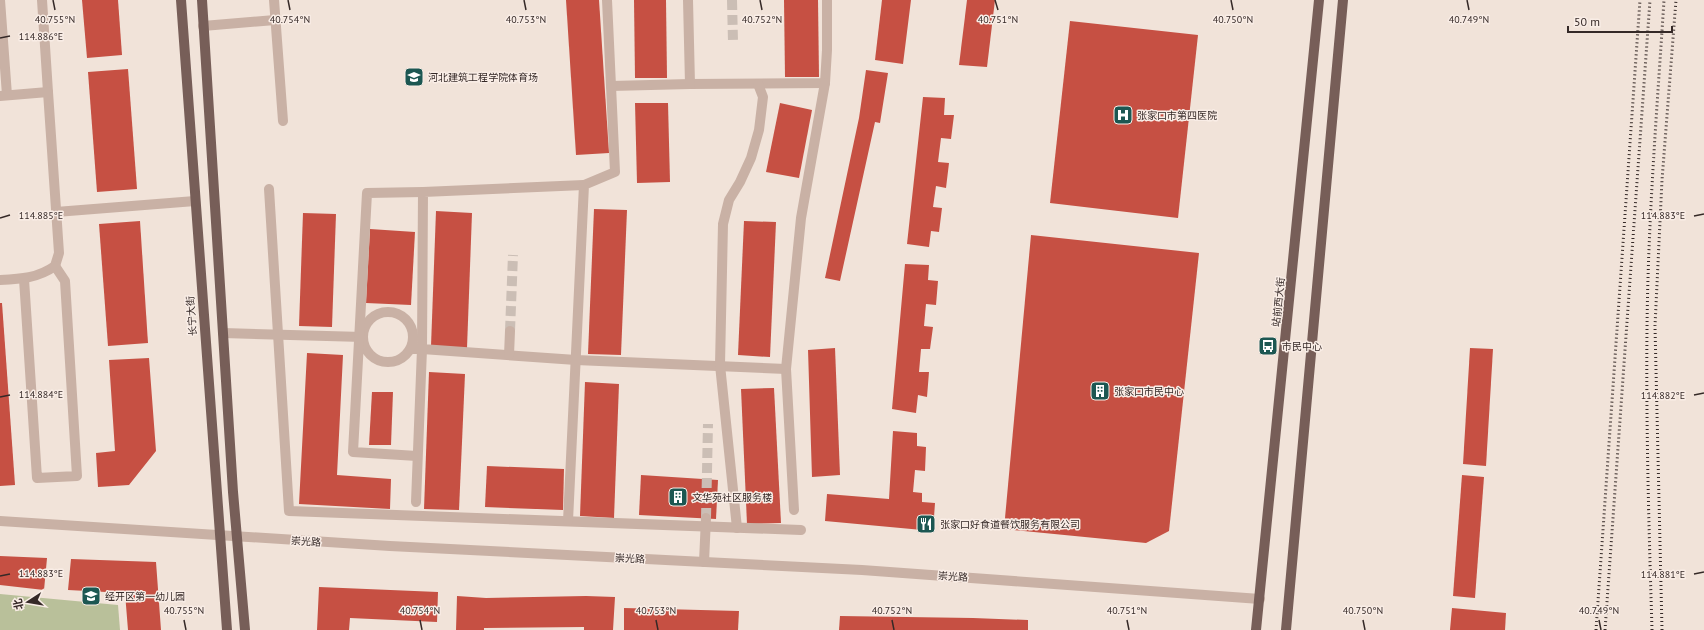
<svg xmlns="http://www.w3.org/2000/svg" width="1704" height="630" font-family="'PT Sans','Noto Sans SC',sans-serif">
<rect width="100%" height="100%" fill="#f1e3d9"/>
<path fill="#b9c09a" d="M0,594L118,605L120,630H0Z"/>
<g fill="#c65043">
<path d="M82,0H118L122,55L87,58Z"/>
<path d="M566,0H599L609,153L576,155Z"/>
<path d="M634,0H666L667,78H635Z"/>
<path d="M784,0H818L819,77H785Z"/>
<path d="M882,0H911L903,64L875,60Z"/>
<path d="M967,0H995L987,67L959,65Z"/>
<path d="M1070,21L1198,35L1178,218L1050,203Z"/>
<path d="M128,69L137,189L97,192L88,72Z"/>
<path d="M866,70L888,73L880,123L875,122L840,281L825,278L859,118Z"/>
<path d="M923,97L945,98L944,115H954L951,139L941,138L938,162L949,163L946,188L936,186L933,207L942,208L939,232L931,231L929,247L907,244Z"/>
<path d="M635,103H668L670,182L637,183Z"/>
<path d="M780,103L812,110L799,178L766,172Z"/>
<path d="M594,209L627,210L621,355L588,354Z"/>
<path d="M436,211L472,213L467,348L431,346Z"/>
<path d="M303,213L336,214L332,327L299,326Z"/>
<path d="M140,221L148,343L108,346L99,224Z"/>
<path d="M744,221L776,222L770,357L738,355Z"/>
<path d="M370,229L415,232L411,305L366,303Z"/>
<path d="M1031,235L1199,253L1169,531L1146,543L1004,529Z"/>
<path d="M905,264L929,265L928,280L938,281L936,305L926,304L924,326L933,327L930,349H921L919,372H929L927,397L918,395L916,413L892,409Z"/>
<path d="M0,303H2L15,485L0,486Z"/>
<path d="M835,348L840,475L812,477L808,350Z"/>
<path d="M1470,348L1493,349L1486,466L1463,464Z"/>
<path d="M307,353L343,355L337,475L391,479L390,509L299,504Z"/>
<path d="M149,358L156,451L129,485L98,487L96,453L115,451L109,360Z"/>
<path d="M429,372L465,374L459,510L424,509Z"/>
<path d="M585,382L619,384L614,518L580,516Z"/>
<path d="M774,388L781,523L747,524L741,389Z"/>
<path d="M372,392H393L391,445H369Z"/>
<path d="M893,431L917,433V446L926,447L925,471L915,470L913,492L922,493V502L935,503L933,531L825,521L827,494L889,499Z"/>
<path d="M487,466L564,469L563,510L485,507Z"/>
<path d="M641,475L718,480L716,519L639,515Z"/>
<path d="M1462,475L1484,477L1475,598L1453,596Z"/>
<path d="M0,556L47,558L44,590L0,585Z"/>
<path d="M71,559L156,562L161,630H128L125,593L68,590Z"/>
<path d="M319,587L438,592L437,622L350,618L349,630H317Z"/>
<path d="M457,596L486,598L586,596L615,597L613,630H584V627L484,628V630H456Z"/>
<path d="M624,608L739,611L738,630H624Z"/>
<path d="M1452,608L1506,613L1505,630H1450Z"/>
<path d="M840,616L973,618L1028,620V630H839Z"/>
</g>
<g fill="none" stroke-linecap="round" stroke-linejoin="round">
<g stroke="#cbbeb5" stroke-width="10" stroke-dasharray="10 5" stroke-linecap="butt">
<path d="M732,0L733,42"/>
<path d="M510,331L513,255"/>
<path d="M706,518L708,424"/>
</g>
<g stroke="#c9b1a5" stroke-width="10">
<path d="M0,0L7,95"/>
<path d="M42,0L48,92"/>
<path d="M274,0L283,121"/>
<path d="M688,0L690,84L825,83L827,50V0"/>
<path d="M203,26L275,20"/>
<path d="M611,86L690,84"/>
<path d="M0,96L48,92L59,253L55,266C38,278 21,279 0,280"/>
<path d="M584,185L423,192L422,349L576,360L786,369"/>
<path d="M269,189L289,511L801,530"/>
<path d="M56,212L195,201"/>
<path d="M24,279L37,478L77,476L65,281L55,266"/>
<circle cx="388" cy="337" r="25"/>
<path d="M223,333L363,337"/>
<path d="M411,349H422L416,502"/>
<path d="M509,355L510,331"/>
<path d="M417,456L353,452L367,193L423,192"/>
<path d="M794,510L786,369L801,218L825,83"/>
<path d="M0,521L390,546L862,570L1260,599"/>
<path d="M568,521L584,185L615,172L607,0"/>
<path d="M737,528L720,365L723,224L729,200L740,182L751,158L759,130L763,97L758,84"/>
<path d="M704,562L706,518"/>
</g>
<g stroke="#775e58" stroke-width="10">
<path d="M181,0L227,630"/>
<path d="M202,0L233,492L245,630"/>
<path d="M1256,630L1319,0"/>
<path d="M1286,630L1343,0"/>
</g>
<g stroke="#352927" stroke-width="3" stroke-dasharray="1 3" stroke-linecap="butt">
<path d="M1596,630L1640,0"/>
<path d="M1605,630L1650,0"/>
<path d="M1652,630C1649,530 1646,429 1647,329C1648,219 1657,110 1664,0"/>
<path d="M1662,630L1655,326L1662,180L1676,0"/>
</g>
</g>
<path fill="none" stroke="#352927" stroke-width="1.5" d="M53,0L55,10M288,0L290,10M524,0L526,10M760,0L762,10M995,0L998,10M1231,0L1233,10M1467,0L1469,10M0,38L10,36M1694,216L1704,214M0,218L10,215M1694,395L1704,393M0,397L10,395M1694,574L1704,572M0,576L10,574M184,620L186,630M420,620L422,630M656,620L658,630M892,620L894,630M1127,620L1129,630M1363,620L1365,630M1599,620L1601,630"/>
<defs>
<g id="school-square" transform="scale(1)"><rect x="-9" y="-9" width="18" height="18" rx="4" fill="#1c5752" stroke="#f9ede6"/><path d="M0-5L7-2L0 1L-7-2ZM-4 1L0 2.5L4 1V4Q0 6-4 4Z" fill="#fff"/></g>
<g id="hospital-square" transform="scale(1)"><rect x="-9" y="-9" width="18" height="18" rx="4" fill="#1c5752" stroke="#f9ede6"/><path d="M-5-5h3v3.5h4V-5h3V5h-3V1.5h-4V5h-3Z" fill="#fff"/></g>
<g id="bus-square" transform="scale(1)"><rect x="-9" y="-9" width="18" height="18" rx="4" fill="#1c5752" stroke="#f9ede6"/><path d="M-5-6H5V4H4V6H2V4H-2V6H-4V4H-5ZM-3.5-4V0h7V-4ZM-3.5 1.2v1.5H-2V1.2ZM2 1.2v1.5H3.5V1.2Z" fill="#fff"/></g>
<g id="building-square" transform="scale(1)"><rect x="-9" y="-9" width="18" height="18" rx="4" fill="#1c5752" stroke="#f9ede6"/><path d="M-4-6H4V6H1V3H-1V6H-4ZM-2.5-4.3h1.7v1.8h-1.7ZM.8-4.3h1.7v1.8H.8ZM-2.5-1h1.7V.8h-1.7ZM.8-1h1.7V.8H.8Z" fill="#fff"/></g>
<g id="restaurant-square" transform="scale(1)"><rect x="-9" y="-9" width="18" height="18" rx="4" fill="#1c5752" stroke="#f9ede6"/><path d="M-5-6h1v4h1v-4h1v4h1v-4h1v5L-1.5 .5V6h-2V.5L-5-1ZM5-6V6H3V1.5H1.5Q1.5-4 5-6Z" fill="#fff"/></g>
</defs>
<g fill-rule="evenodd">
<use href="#school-square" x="414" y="77"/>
<use href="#hospital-square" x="1123" y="115"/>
<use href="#bus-square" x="1268" y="346"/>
<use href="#building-square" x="1100" y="391"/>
<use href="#building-square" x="678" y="497"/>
<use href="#restaurant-square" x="926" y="524"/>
<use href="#school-square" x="91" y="596"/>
</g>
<g text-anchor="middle" stroke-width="3" stroke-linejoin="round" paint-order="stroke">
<g font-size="10" fill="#352927" stroke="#f9ede6" text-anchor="start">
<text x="428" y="81">河北建筑工程学院体育场</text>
<text x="1137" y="119">张家口市第四医院</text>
<text x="1282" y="350">市民中心</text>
<text x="1114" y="395">张家口市民中心</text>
<text x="692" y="501">文华苑社区服务楼</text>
<text x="940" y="528">张家口好食道餐饮服务有限公司</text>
<text x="105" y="600">经开区第一幼儿园</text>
</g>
<g font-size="10" fill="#352927" stroke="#f9ede6">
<text transform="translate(1278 302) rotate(-84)" y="4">站前西大街</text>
<text transform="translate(191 316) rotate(-94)" y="4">长宁大街</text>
<text transform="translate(306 541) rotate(4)" y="4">崇光路</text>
<text transform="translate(630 558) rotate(3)" y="4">崇光路</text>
<text transform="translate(953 576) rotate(4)" y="4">崇光路</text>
</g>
</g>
<g font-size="10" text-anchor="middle" fill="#352927" stroke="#f9ede6" stroke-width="3" stroke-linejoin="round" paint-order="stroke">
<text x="55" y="23">40.755°N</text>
<text x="290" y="23">40.754°N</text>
<text x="526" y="23">40.753°N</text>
<text x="762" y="23">40.752°N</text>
<text x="998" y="23">40.751°N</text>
<text x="1233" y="23">40.750°N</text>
<text x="1469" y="23">40.749°N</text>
<text x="41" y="40">114.886°E</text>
<text x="41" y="219">114.885°E</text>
<text x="1663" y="219">114.883°E</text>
<text x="41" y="398">114.884°E</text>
<text x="1663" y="399">114.882°E</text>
<text x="41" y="577">114.883°E</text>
<text x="1663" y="578">114.881°E</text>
<text x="184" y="614">40.755°N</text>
<text x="420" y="614">40.754°N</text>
<text x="656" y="614">40.753°N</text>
<text x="892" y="614">40.752°N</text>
<text x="1127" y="614">40.751°N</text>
<text x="1363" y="614">40.750°N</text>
<text x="1599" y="614">40.749°N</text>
</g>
<g transform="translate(28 602) rotate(258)" stroke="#f9ede6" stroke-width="3" paint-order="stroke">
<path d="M0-3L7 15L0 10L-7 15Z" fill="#352927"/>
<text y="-6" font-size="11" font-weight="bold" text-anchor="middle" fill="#352927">北</text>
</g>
<path d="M1568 26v6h104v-6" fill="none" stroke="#352927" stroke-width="2"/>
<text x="1574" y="26" font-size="12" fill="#352927" stroke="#f9ede6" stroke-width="3" paint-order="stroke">50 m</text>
</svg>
